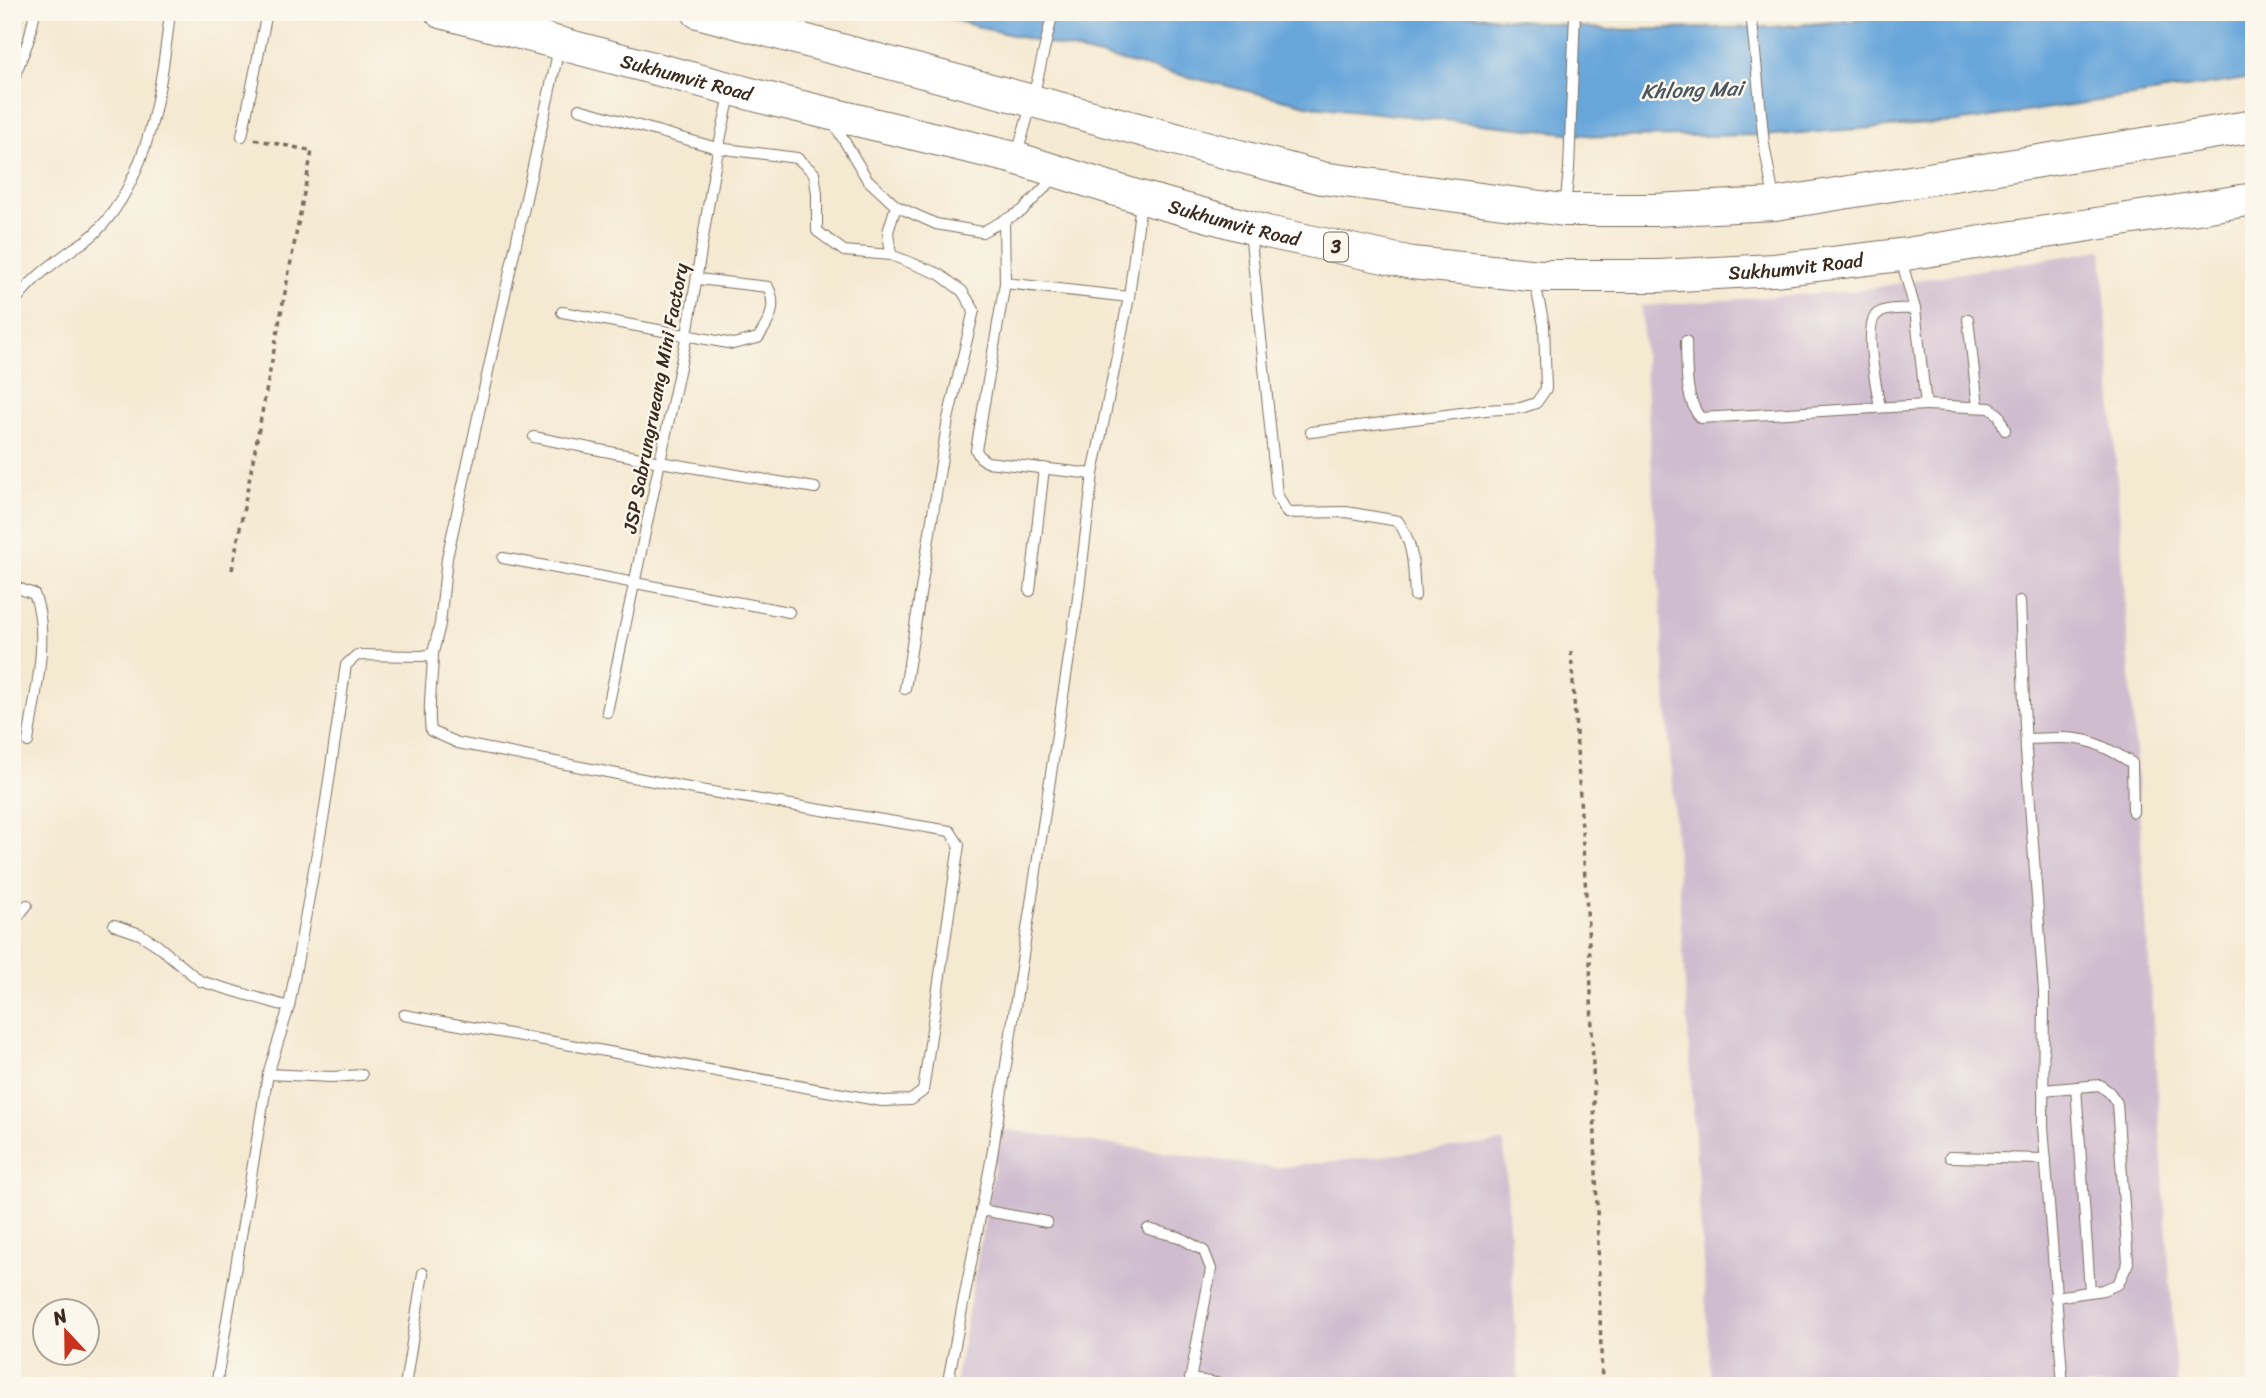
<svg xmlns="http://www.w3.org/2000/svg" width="2266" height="1398" font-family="Sriracha,sans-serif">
<rect width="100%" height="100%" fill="#fbf7ec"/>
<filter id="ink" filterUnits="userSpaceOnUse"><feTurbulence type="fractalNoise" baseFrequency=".0143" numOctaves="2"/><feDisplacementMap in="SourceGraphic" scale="14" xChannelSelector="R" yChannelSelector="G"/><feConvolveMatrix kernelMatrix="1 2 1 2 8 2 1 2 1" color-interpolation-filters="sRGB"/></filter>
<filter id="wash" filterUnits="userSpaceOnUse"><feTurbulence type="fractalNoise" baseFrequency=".00686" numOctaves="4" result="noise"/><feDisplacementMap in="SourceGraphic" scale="28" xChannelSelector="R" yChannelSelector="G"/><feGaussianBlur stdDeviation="1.57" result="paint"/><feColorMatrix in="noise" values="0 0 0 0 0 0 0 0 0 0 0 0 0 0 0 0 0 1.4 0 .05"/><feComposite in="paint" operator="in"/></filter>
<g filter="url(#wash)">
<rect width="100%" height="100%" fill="#f4e9d1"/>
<g fill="#cfbdcf">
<path d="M1494,12H1874L1733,18Z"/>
<path d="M2102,250L2177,1386H1711L1641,306L1851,291Z"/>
<path d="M1001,1129L1275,1168L1504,1142L1519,1386H955Z"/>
</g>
<path fill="#68a6da" stroke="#52687c" stroke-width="2" d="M927,12H1444L1610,30L1772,27L1963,12H2254V78L1957,122L1776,135L1604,137L1311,106L982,28Z"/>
</g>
<g filter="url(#ink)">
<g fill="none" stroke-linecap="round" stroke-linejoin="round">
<g stroke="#7c6d5d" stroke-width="12">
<g id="service">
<path d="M1751,12L1764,144L1774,199"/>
<path d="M12,83L29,39L35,12"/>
<path d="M579,109L717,148L797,158L814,173L817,194V231L844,251L891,255"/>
<path d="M833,122L867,179L896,206L936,224L982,232L1022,211L1056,176"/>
<path d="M242,136L267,12"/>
<path d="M1017,154L1032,102L1053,12"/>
<path d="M896,206L888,232L891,255L939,274L962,291L974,310L948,419L905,689"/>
<path d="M1565,207L1569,169L1575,12"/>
<path d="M1004,220L1005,283L976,450L980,457L987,462L1093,474"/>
<path d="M1250,231L1277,494L1287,513L1346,512L1398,521C1415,546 1413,568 1415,596"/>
<path d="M1901,259L1915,309L1926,405L1990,408L1999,415L2005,430"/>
<path d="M1005,283L1129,297"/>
<path d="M12,306C27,283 48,267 70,251C78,245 89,240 96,232C150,178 162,85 170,12"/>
<path d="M562,312L733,344L758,338C769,322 778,306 768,287L698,279"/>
<path d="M1968,319L1978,407"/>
<path d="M1686,341C1687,368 1684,395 1700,418L1926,405"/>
<path d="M1880,407C1877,391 1863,325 1877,314C1888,307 1903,309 1915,309"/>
<path d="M1311,432L1485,410L1521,408L1536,403L1546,389L1544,325L1534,278"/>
<path d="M534,437L660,462L815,488"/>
<path d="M503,558L789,612"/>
<path d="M12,586L34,594C51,635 34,698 28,742"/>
<path d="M1030,591L1044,468"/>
<path d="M2020,601L2026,751L2044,992L2043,1126L2063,1386"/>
<path d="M607,712L687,334C702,253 711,171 731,92"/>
<path d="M2026,739C2078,737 2087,735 2132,763L2133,812"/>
<path d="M12,924L27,905"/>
<path d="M114,925L140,934L157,945L200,981L289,1007"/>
<path d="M404,1015L882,1101L911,1100L923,1091L959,845L950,831L694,789L458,743L431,731C427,705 433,679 433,653"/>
<path d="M362,1075L332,1077L268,1074L289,1007L324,814L346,665L357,655L423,656L433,653L440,624L447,558L559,48"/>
<path d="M2076,1087L2090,1292"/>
<path d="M2043,1090L2100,1085L2110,1093L2117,1103L2128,1263L2118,1284L2103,1290L2055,1297"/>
<path d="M1950,1157L2046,1159"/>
<path d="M981,1210L1047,1222"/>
<path d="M1148,1229L1179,1237L1204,1251L1211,1269L1189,1386"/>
<path d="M1190,1379L1235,1386"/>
<path d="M216,1386L268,1074"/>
<path d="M405,1386L423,1273"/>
<path d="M947,1386L992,1156L1077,605L1093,474L1129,297L1141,202"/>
</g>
</g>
<g stroke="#7c6d5d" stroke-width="34">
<g id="trunk">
<path id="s1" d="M441,12L777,101L1015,158L1136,196L1267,232L1412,263L1540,276H1659L1774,270L1900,255L2254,199"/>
<path d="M698,12L1322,178L1564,210H1654L1775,204L2254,126"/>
</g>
</g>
<g stroke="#7c6d5d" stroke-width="3.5" stroke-dasharray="5 5" stroke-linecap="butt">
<path d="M232,570L312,151L254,139"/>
<path d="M1571,651L1590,959L1602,1386"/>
</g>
<use href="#service" stroke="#fff" stroke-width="10"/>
<use href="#trunk" stroke="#fff" stroke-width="32"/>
</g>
</g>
<g text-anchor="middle" stroke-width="5" stroke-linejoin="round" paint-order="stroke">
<rect fill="#fbf7ec" stroke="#75685c" stroke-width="2" x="1324" y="232.5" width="24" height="29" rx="5"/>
<g font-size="18" font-weight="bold" fill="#3b2a1e">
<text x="1336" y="253">3</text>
</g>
<g font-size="19" fill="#3b2a1e" stroke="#fbf7ec">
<text dy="7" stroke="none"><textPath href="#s1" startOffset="254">Sukhumvit Road</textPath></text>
<text dy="7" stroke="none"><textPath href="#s1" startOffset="821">Sukhumvit Road</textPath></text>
<text dy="7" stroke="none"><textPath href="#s1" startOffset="1388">Sukhumvit Road</textPath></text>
<text transform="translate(655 398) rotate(-79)" y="7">JSP Sabrungrueang Mini Factory</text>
</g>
<g font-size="21" font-style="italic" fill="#4b5560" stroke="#fbf7ec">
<text transform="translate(1692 90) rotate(-2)" y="7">Khlong Mai</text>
</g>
</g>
<rect width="2266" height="1398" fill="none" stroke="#fbf7ec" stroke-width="42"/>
<g transform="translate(66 1332) rotate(338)"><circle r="33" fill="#fbf7ec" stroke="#aea59a" stroke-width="2"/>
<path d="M0-5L12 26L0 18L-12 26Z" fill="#c8321e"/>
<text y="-10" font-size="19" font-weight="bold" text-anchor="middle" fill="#3b2a1e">N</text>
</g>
</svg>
